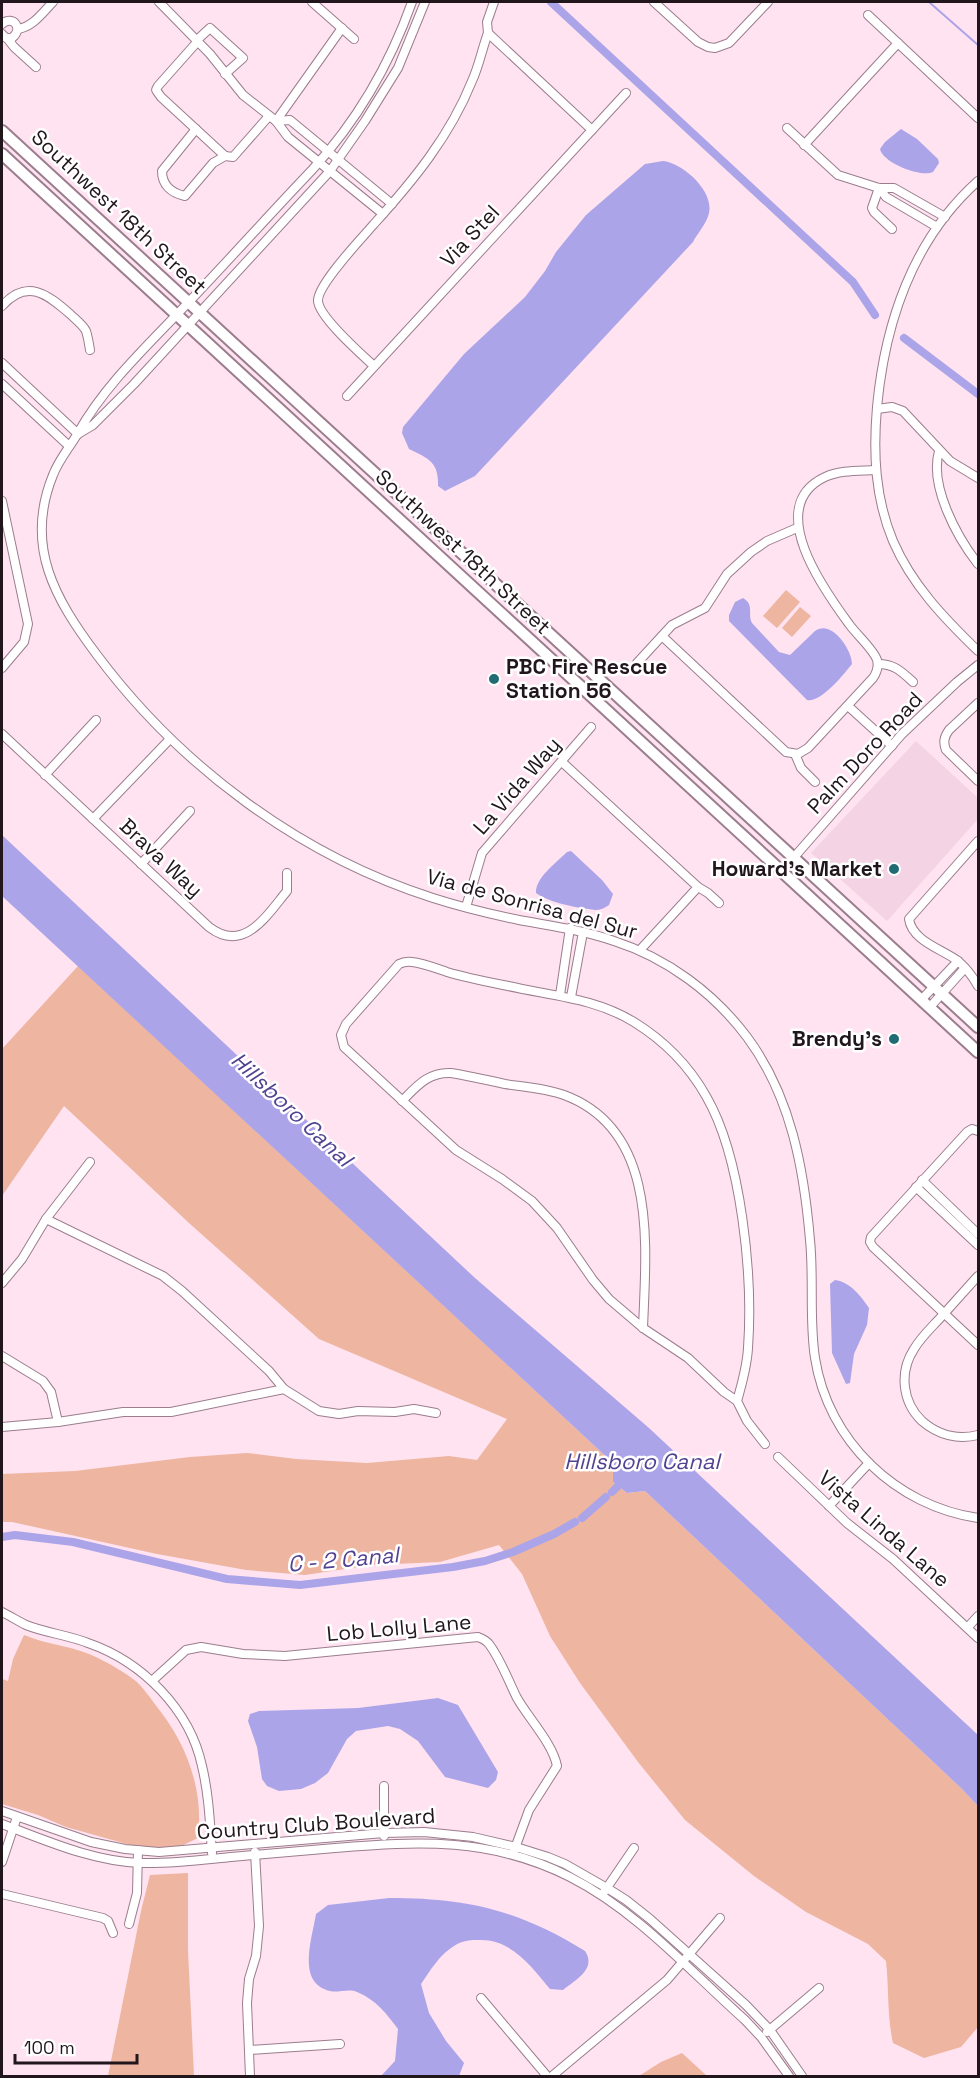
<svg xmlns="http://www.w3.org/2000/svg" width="980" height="2078" font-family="'Space Grotesk',sans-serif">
<rect width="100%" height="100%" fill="#ffe3f1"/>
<path fill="#f3d3e4" d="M916,741L978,798V819L887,921L811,853Z"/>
<g fill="#eeb5a0">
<path d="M786,590L800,602L777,628L763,616Z"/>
<path d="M800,607L811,616L792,637L782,628Z"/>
<path d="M78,966L613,1463V1482L627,1493L645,1491L962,1789L978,1806V2027L961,2047L924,2058L893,2043C887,2016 889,1988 886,1961L868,1944L806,1912L754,1876L685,1820L638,1762L580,1683L550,1636L522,1574L499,1545L440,1562L372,1565L305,1575L246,1570L157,1554L12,1522H2V1474L75,1471L190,1457L247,1453L296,1459L367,1463L449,1456L477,1460L507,1419L319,1339L189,1223L64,1106L2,1196V1049Z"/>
<path d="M24,1635C47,1645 75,1646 98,1658C110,1664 126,1673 137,1682C143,1688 149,1696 154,1703C186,1742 204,1788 198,1838L177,1848L148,1850L66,1827L38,1815L2,1804V1679L8,1681L13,1659Z"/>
<path d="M188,1873V1950L194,2076H108L141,1911L150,1875Z"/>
<path d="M682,2053L707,2076H639L661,2062Z"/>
</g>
<g fill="#aca4e8">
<path d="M901,129L917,139L938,159L939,163L933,172C921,178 883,163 880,149L885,142Z"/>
<path d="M663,161C683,163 714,191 709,213C707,223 697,234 693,242L475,476L445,491L438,486C439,461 427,458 409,449L402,433L403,427L464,354L525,297L545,271L556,252L586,215L645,164Z"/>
<path d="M743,598C755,605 747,614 752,623L779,652L790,655L815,631C831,619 852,649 852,664C844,674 821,703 807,700L729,621V615L735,602Z"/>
<path d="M2,835L475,1278L649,1428L978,1735V1806L962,1789L645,1491L627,1493L613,1482V1463L2,896Z"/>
<path d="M571,851L602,880L613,894L609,905C605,908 600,910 595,910C579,908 549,903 536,893C535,878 557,862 567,852Z"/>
<path d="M835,1280C850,1282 861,1296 869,1308L867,1325L854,1354L850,1383L846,1384L832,1353L830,1284Z"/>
<path d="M438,1698L458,1705L498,1772L496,1780L488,1788L445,1777L418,1741L400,1729L388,1726L356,1731L347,1739L328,1773L315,1783L301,1789L279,1791L267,1786L262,1779L257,1747L248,1721L250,1714L259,1711L358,1708Z"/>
<path d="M389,1898C467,1898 519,1910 585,1951C597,1969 575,1980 563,1990L550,1989C532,1967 512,1940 481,1940C471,1940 463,1940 454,1946C440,1954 430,1971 421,1984L429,2013L446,2041L464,2063L459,2076H381L395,2061L398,2029C387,2014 375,1999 357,1992C349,1988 338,1993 330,1991C296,1983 312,1939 316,1914L328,1905Z"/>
</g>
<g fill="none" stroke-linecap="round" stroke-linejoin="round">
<path stroke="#aca4e8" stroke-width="2" d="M929,2L978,45"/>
<g stroke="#aca4e8" stroke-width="8">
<path d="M551,2L853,282L875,315"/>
<path d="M904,338L978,394"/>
<path d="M612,1492L624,1480"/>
<path d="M582,1518L606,1497"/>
<path d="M2,1537L15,1535L73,1542L227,1579L300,1585L453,1567L485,1561L513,1552L554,1534L575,1522"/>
</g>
<g stroke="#9b7d8d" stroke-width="10">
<g id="street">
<path d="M159,2L210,54L243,95L276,121L288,137L383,214"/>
<path d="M312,2L354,39"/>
<path d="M412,2C390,64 357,121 312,170C269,215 228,261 185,306C147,346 105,385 78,433C70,447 59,459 53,475C24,546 55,599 97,655C180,766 300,856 433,898C461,907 490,914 519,920C551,926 583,930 614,941C667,958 714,993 747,1037C791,1096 804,1169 810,1240C814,1279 809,1319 815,1358C828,1441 896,1506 978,1518"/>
<path d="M494,2L487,22L488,33L592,130"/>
<path d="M654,2L698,42L708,47L715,48L729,43L768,2"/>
<path d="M868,15L978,118"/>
<path d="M2,24C13,14 24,29 12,38H6L2,34"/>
<path d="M18,29C33,27 43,12 53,2"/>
<path d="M7,38L14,47L36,67"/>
<path d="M197,40L210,28L243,58L225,74"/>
<path d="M198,41L158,86L156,90L161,97L225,156"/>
<path d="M276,121L290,120L392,204"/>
<path d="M276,121L342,28"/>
<path d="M787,128L838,175L879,188H894L945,217"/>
<path d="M196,129L162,171C162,185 171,193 185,196L213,163L225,156L233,157L269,116"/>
<path d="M804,145L898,43"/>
<path d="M978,181C913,239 885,323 877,407C873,453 875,498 893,541C912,585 944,618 978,651"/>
<path d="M879,188L886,197L937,227"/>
<path d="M879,188L872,208L874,212L892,229"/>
<path d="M2,306C27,278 47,294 70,314C75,319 83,325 86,331C88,337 89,344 90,350"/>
<path d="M2,363L78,434"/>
<path d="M374,366C361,354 319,317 318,301C317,285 362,238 374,224C413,181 450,136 472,81C479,66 482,49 488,33"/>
<path d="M2,384L69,446"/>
<path d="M347,396L626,93"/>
<path d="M877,409L892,407L903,411L950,461L978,478"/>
<path d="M78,434L93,425L134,384L330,171L365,121L398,68L425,2"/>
<path d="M939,451C929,486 957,537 978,564"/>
<path d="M2,501L28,624L24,642L2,668"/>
<path d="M662,636L786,752L798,754L808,748L873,678C877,672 879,667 877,660C874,650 856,634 849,624C824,590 763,506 825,477C840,470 859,471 875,470"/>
<path d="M637,663L672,625L705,608L727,574L751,552L767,541L797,528"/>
<path d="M878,664C894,664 901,671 913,682"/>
<path d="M978,703L949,730C944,737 943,742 946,750L978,781"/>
<path d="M848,706L892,746"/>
<path d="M2,734L209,927C244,954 267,915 287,891V873"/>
<path d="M795,754L801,768L815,782"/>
<path d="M562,762L698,887L708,893L719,903"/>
<path d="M45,775L96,720"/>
<path d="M93,819L170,739"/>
<path d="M978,841L909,919C912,941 942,949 958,961C966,968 973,977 978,986"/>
<path d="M141,864L190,811"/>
<path d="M782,871L902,734L957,682L978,665"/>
<path d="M466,907L482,853L591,727"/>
<path d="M640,950L698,887"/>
<path d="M560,995L570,928"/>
<path d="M571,997L583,932"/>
<path d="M922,999L958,961"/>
<path d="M930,1007L965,968"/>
<path d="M402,1101C417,1086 428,1072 451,1073C469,1076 487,1080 505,1084C525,1087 545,1088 564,1095C659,1130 646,1246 643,1328"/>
<path d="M978,1131L972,1129L967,1132L871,1237L870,1242L873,1247L978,1345"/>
<path d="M922,1180L978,1234"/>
<path d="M916,1187L978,1245"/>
<path d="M46,1219L163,1276L182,1291L269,1371L284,1389L319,1411L339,1414L358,1411L395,1412L414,1409L436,1413"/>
<path d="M978,1276C966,1289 954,1303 941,1317C932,1327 921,1337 914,1349C899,1372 902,1402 922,1421C938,1435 958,1440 978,1435"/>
<path d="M2,1283L22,1259L46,1219L90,1162"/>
<path d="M2,1356L43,1381L51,1392L58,1422"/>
<path d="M737,1401C742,1384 747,1366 748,1348C753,1277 742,1158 706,1096C689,1066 663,1040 634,1022C595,998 552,996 508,986C488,982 467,978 447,972C435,968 423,963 412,962C407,961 403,962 399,964L346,1024L341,1035L344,1047L456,1150L502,1179L532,1201L557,1228L593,1280L609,1299L643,1328L688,1358L724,1392L737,1401L747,1421L765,1444"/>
<path d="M2,1427L58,1422L123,1412H171L284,1389"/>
<path d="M778,1457L847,1523L893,1559L978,1638"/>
<path d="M829,1506L869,1463"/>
<path d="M2,1612C10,1616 18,1621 26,1625C46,1633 68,1635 88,1643C143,1662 190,1710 202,1766C209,1795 210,1824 212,1853"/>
<path d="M968,1627L978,1616"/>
<path d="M153,1680L186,1650L201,1647L243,1654L285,1656L478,1637C483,1639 486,1640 489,1644C501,1660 508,1680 517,1698C529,1719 553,1744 557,1766L529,1810L514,1851"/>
<path d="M384,1786V1836"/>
<path d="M2,1811L91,1842L125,1849L159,1852L384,1833L424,1832L473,1837L516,1847L548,1857L565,1864L607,1888L626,1900L650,1919L746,2005L770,2030L802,2076"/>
<path d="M2,1824C47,1841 92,1861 140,1863C171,1864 201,1860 231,1857C265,1854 300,1851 335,1848C419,1841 491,1837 570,1877C637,1911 689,1970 745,2020L761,2037L789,2076"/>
<path d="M2,1862L17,1817"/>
<path d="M604,1892L634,1848"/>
<path d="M2,1894L103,1918L108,1921L113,1933"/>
<path d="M129,1924L137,1893L138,1850"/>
<path d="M481,1998L547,2076"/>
<path d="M767,2032L819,1988"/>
<path d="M249,2050L340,2044"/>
<path d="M250,2076L247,2003L249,1979L256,1956L259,1926L255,1852"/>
<path d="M552,2076L667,1980L720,1918"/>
</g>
</g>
<g stroke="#9b7d8d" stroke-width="14">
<g id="secondary">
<path d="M2,131L978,1027"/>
<path d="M2,154L978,1052"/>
</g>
</g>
<use href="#street" stroke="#fff" stroke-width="8"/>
<use href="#secondary" stroke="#fff" stroke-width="10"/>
</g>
<g fill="#216c74" stroke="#fff" stroke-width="2">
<circle cx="494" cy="679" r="6"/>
<circle cx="894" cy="869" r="6"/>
<circle cx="894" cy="1039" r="6"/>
</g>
<g text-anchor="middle" stroke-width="5" stroke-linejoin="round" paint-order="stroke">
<g font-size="21" fill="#21161c" stroke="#fff">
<text transform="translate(119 212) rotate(43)" y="7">Southwest 18th Street</text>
<text transform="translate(470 236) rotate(-47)" y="7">Via Stel</text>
<text transform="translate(463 552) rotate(43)" y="7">Southwest 18th Street</text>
<text transform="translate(865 753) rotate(-47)" y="7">Palm Doro Road</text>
<text transform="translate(517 786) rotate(-49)" y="7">La Vida Way</text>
<text transform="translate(161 858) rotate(43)" y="7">Brava Way</text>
<text transform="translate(532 904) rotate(15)" y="7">Via de Sonrisa del Sur</text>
<text transform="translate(884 1529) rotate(41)" y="7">Vista Linda Lane</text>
<text transform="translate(399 1628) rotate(-5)" y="7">Lob Lolly Lane</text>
<text transform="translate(316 1824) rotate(-4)" y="7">Country Club Boulevard</text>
</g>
<g font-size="21" font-weight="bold" fill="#21161c" stroke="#fff" text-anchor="end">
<text x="506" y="674" text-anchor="start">PBC Fire Rescue<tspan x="506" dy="24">Station 56</tspan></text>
<text x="882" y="876">Howard's Market</text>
<text x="882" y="1046">Brendy's</text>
</g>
<g font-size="22" font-style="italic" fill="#524292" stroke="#fff">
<text transform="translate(292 1109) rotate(43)" y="8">Hillsboro Canal</text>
<text x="642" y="1469">Hillsboro Canal</text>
<text transform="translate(343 1559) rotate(-5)" y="8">C - 2 Canal</text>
</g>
</g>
<rect width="980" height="2078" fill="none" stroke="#21161c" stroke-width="6"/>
<path d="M15 2054v9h122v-9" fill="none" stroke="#21161c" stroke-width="3"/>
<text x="24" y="2054" font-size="18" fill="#21161c" stroke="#ffffff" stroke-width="4.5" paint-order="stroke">100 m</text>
</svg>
